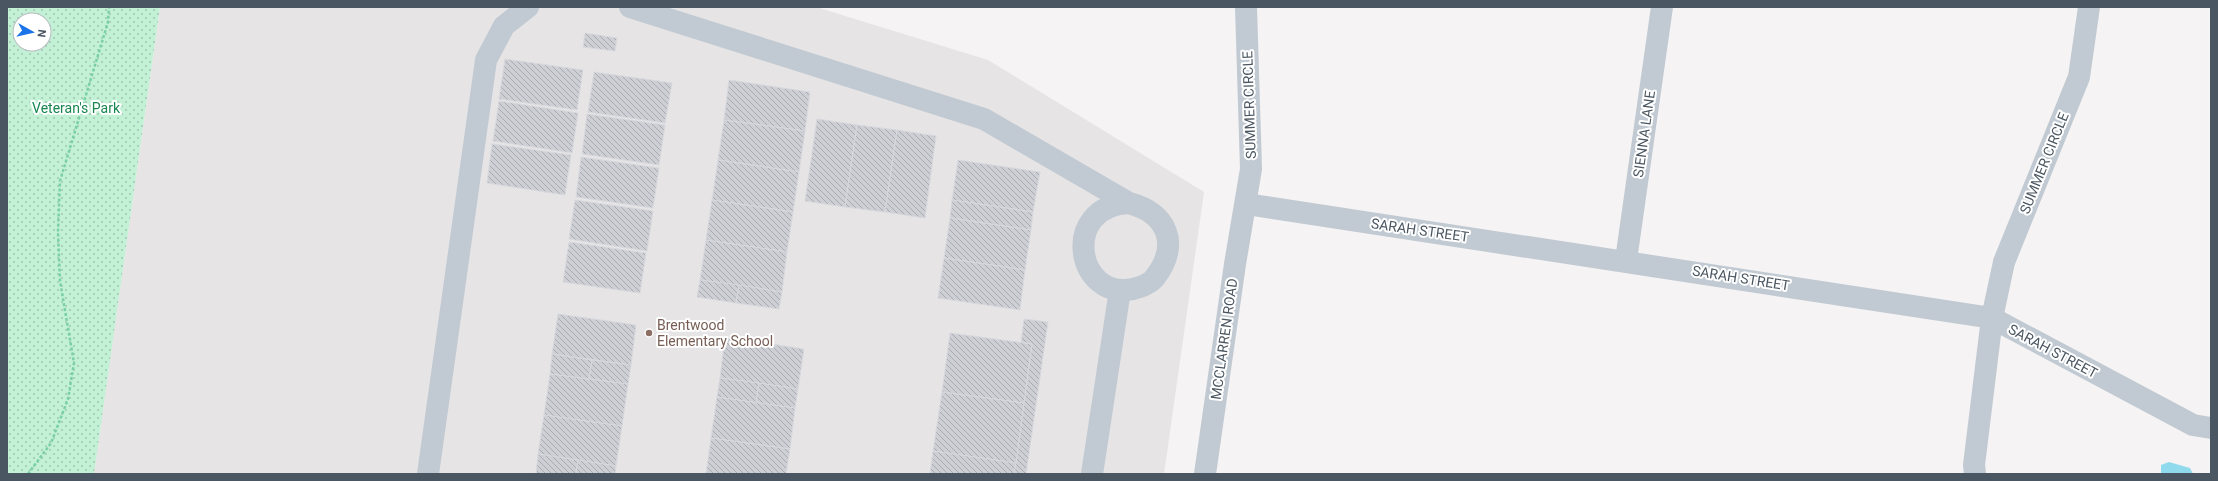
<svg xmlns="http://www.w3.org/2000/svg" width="2218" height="481" font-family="Roboto,sans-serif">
<defs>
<pattern id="park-dots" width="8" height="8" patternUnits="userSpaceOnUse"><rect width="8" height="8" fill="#c3f1d5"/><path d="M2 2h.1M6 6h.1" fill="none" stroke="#a0c6b0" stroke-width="1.8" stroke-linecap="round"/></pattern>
<pattern id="building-back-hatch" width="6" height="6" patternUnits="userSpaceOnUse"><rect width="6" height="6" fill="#cdcfd5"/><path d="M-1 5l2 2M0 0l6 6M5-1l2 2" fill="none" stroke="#a8abb0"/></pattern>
</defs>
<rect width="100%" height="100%" fill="#f5f3f3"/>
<path fill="#e6e4e5" d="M160,7H816L988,60L1204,192L1164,474H94Z"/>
<path fill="url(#park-dots)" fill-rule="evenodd" d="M7,7H160L94,474H7ZM20,20H44V44H20Z"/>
<path fill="#90daee" d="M2169,462L2190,468L2193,474H2161V465Z"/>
<g fill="url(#building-back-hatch)" stroke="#d7d9de">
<path d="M585,33L617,38L615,51L583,47Z"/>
<path d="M505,59L583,70L577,110L499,99Z"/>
<path d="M594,72L672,83L665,123L588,112Z"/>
<path d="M729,80L810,92L805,131L724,120Z"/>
<path d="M499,101L578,113L572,153L493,141Z"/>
<path d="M587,114L665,125L659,165L582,154Z"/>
<path d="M817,119L857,125L845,207L805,201Z"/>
<path d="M724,120L805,131L799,172L718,160Z"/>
<path d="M857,125L897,130L885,212L845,207Z"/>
<path d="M897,130L936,136L925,218L885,212Z"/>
<path d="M492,144L571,155L565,195L487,183Z"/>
<path d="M581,157L659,168L653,208L576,197Z"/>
<path d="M718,160L799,172L793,212L712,200Z"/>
<path d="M958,160L1040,172L1033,212L952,200Z"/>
<path d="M575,200L653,211L647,251L569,239Z"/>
<path d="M712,200L793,212L787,252L706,240Z"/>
<path d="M952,200L1033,212L1031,230L950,218Z"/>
<path d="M950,218L1031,230L1025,270L944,258Z"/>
<path d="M706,240L787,252L782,292L700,280Z"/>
<path d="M569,242L646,253L640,293L563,282Z"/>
<path d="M944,258L1025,270L1020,310L938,298Z"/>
<path d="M700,280L739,285L736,303L697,297Z"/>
<path d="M739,285L782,292L779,309L736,303Z"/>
<path d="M558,314L636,325L631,365L552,354Z"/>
<path d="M1024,319L1048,322L1026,474H1014L1032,344L1021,342Z"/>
<path d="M950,333L1032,344L1024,403L942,392Z"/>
<path d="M725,337L804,349L798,389L720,378Z"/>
<path d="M552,354L592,360L589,379L550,374Z"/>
<path d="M592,360L631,365L628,384L589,379Z"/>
<path d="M550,374L628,384L622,426L544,415Z"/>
<path d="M720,378L759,383L756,403L717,397Z"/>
<path d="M759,383L798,389L795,408L756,403Z"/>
<path d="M942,392L1024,403L1016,463L933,451Z"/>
<path d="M717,397L795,408L790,449L711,438Z"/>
<path d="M544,415L622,426L616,466L538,454Z"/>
<path d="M711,438L790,449L786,474H706Z"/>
<path d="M933,451L1016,463L1014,474H930Z"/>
<path d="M538,454L578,460L576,474H536Z"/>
<path d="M578,460L616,466L615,474H576Z"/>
</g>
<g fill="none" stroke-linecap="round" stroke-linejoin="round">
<path stroke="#7ad0a6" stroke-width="2.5" stroke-dasharray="3 2" stroke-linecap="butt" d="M28,474L51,443L68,399L74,363L60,281L58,232L60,181L108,22L109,7"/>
<g stroke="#c1cad2" stroke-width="22">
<path d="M630,7L984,119L1129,203C1167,213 1180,244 1156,276C1151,284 1141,287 1133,289C1076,301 1060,206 1129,203"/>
<path d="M1246,204L1992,318L2193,425L2211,428"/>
<path d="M1626,260L1662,7"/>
<path d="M428,474L486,60L504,26L528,7"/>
<path d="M1092,474L1120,290"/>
<path d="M1205,474L1235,264L1251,169L1246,7"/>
<path d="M1975,474L1974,465L1992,318L2004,262L2079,77L2089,7"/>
</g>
</g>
<circle fill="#8d6e63" stroke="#fff" stroke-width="1.5" cx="649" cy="333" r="4"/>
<g text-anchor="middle" stroke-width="4" stroke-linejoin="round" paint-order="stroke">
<g font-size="14" fill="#4a5661" stroke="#fff">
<text transform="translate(1249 105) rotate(-92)" y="5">SUMMER CIRCLE</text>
<text transform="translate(1644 134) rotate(-82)" y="5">SIENNA LANE</text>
<text transform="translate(2044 163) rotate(-68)" y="5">SUMMER CIRCLE</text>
<text transform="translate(1420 230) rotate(8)" y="5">SARAH STREET</text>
<text transform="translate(1741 278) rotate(9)" y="5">SARAH STREET</text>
<text transform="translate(1224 339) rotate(-82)" y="5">MCCLARREN ROAD</text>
<text transform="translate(2053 351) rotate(28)" y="5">SARAH STREET</text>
</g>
<g font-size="14" fill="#17864f" stroke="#fff">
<text x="76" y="113">Veteran's Park</text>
</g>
<g font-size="14" fill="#785e54" stroke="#fff" text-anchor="start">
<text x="657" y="330">Brentwood<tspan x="657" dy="16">Elementary School</tspan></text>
</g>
</g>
<rect width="2218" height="481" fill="none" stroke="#4a5661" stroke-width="16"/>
<g transform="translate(32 32) rotate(98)"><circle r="19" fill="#ffffff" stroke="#b7bbc0"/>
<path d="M0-3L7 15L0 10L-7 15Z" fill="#1a73e8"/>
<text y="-6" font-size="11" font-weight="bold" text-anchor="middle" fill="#4a5661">N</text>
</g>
</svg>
